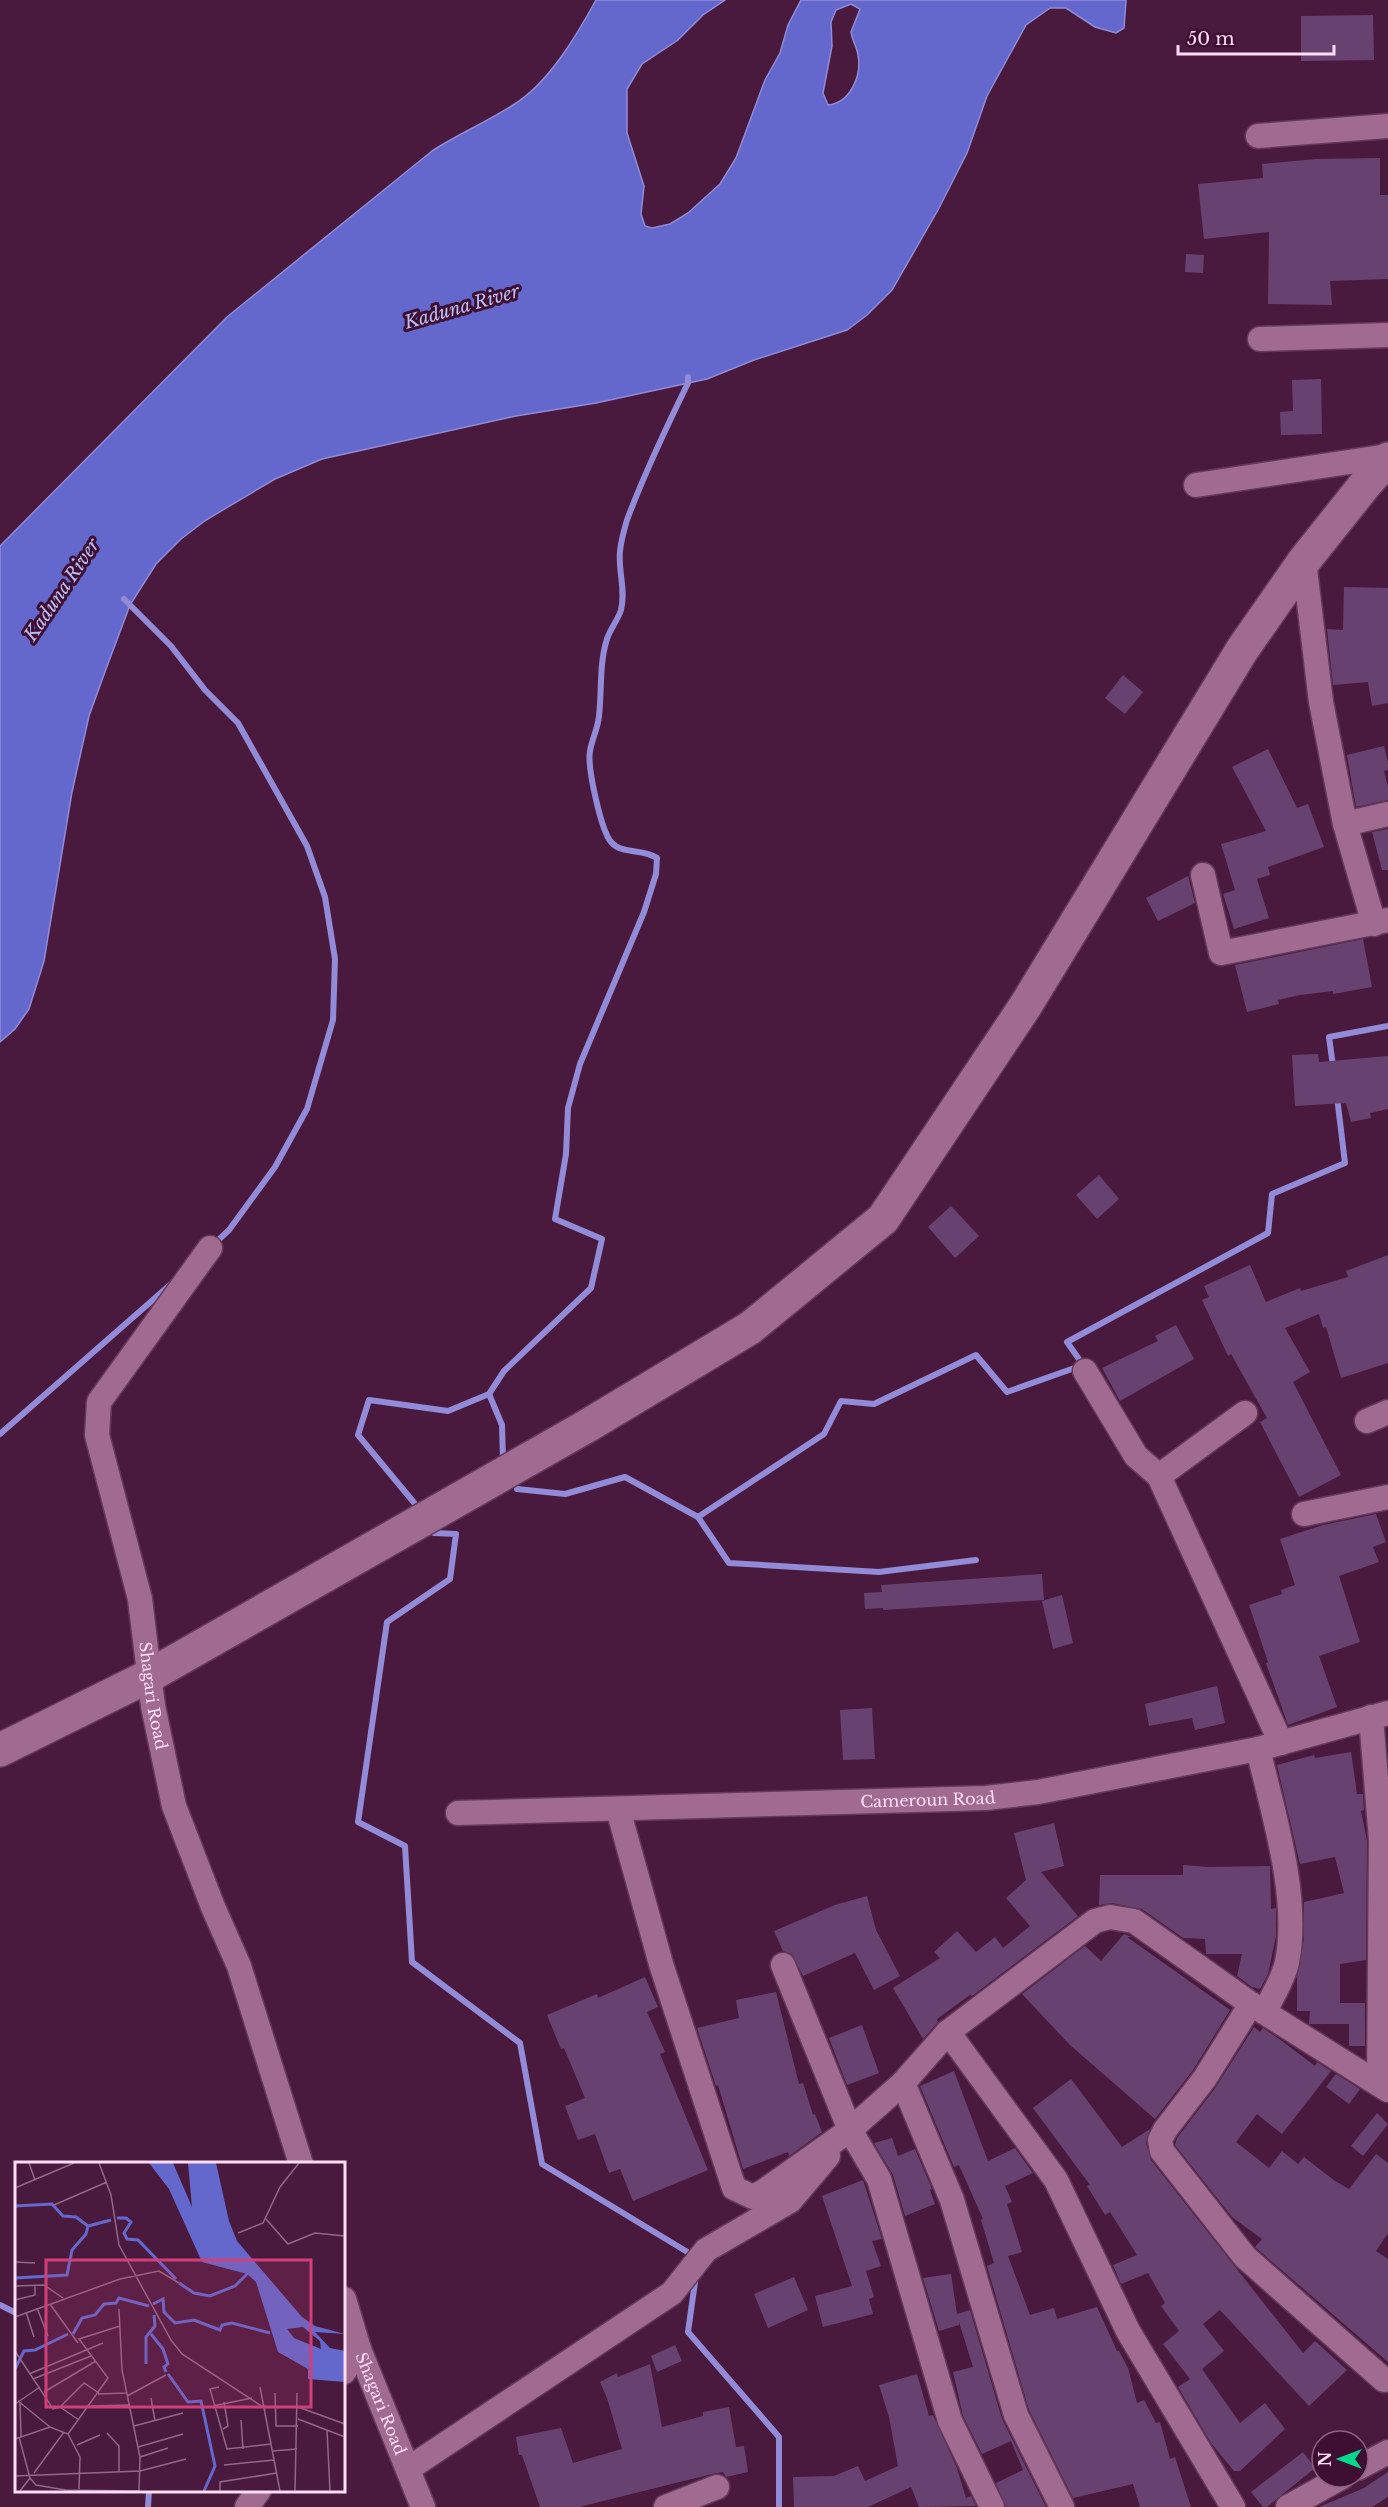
<svg xmlns="http://www.w3.org/2000/svg" width="1388" height="2507" font-family="'Libre Baskerville',serif">
<rect width="100%" height="100%" fill="#4a1a3e"/>
<path fill="#6468cc" stroke="#928bd8" stroke-width="1.5" fill-rule="evenodd" d="M596,0H725L703,15L678,40L642,64L627,89V133L644,186L641,214L645,226L652,228L670,224L688,213L720,184L736,158L765,80L780,53L788,25L801,0H1126L1124,28L1116,33L1095,27L1066,8H1050L1026,25L987,96L967,153L938,210L892,290L867,315L847,330L754,360L707,379L596,403L516,416L322,459L275,479L206,520L181,539L156,564L130,605L106,669L89,716L72,792L44,961L29,1009L15,1029L0,1042V546L227,317L432,151C458,134 487,122 513,105C548,84 577,35 596,0ZM851,4L860,9L851,32C852,40 857,47 858,55C862,76 850,103 828,105L823,93L832,46L831,22L836,10Z"/>
<g fill="none" stroke-linecap="round" stroke-linejoin="round">
<g stroke="#928bd8" stroke-width="6">
<path d="M124,599L171,646L205,690L238,723L307,846L325,897L335,959L333,1020L307,1109L275,1167L229,1230L214,1244"/>
<path d="M1333,1066L1329,1037L1388,1026"/>
<path d="M489,1394L502,1425L503,1460"/>
<path d="M0,1434L171,1284"/>
<path d="M517,1489L565,1494L625,1477L698,1517L729,1563L879,1572L976,1560"/>
<path d="M416,1505L358,1435L369,1400L448,1411L489,1394L504,1371L591,1288L602,1239L555,1219L566,1154L568,1108L580,1064L644,912L656,874L657,858C643,848 622,855 611,842C601,830 587,767 590,751C592,739 598,728 599,716C602,690 599,664 607,639C610,629 618,620 621,610C626,590 618,571 620,551C621,542 624,530 627,520C644,474 666,428 688,383V377"/>
<path d="M698,1517L824,1434L841,1401L874,1404L976,1355L1007,1392L1083,1365L1067,1342L1268,1233L1272,1194L1345,1163L1337,1097"/>
<path d="M434,1533L456,1534L450,1579L387,1622L358,1822L405,1846L412,1962L520,2043L542,2164L694,2256"/>
<path d="M696,2275L688,2332L779,2437V2507"/>
<path d="M0,2305L16,2313"/>
<path d="M148,2507L149,2490"/>
</g>
</g>
<g fill="#674271">
<path d="M1373,15L1374,60L1301,61V16Z"/>
<path d="M1380,158V195H1388V279L1330,281L1332,305L1268,304L1269,232L1204,239L1198,184L1263,178L1262,164L1316,159Z"/>
<path d="M1186,254L1204,255L1203,273L1185,272Z"/>
<path d="M1321,379L1322,434L1281,435L1280,412L1293,411L1292,380Z"/>
<path d="M1344,587L1388,588V703L1372,706L1368,682L1333,685L1327,629L1343,630Z"/>
<path d="M1123,675L1143,692L1125,714L1105,698Z"/>
<path d="M1384,746L1388,762V770L1384,771L1388,787V800L1356,807L1347,755Z"/>
<path d="M1268,749L1297,808L1308,804L1324,847L1268,867L1270,875L1257,879L1269,918L1234,929L1223,894L1235,890L1221,844L1266,831L1232,767Z"/>
<path d="M1388,829V870H1382L1372,832Z"/>
<path d="M1188,876L1195,903L1158,921L1146,898Z"/>
<path d="M1363,939L1372,987L1333,994V991L1300,995L1278,1000L1279,1004L1247,1012L1235,965Z"/>
<path d="M1318,1054L1319,1062L1388,1056V1109L1370,1113L1371,1118L1351,1122L1346,1103L1295,1106L1292,1055Z"/>
<path d="M1099,1175L1119,1199L1097,1219L1076,1195Z"/>
<path d="M951,1206L979,1236L955,1258L928,1227Z"/>
<path d="M1388,1255V1363L1341,1378L1326,1327L1323,1328L1319,1314L1285,1328L1310,1372L1293,1382L1341,1475L1299,1497L1260,1422L1267,1418L1231,1354L1228,1356L1202,1300L1209,1297L1204,1286L1250,1265L1266,1302L1300,1288L1301,1291L1348,1277L1346,1271Z"/>
<path d="M1176,1325L1194,1359L1120,1401L1102,1368L1158,1341L1155,1336Z"/>
<path d="M1376,1514L1386,1542L1373,1547L1379,1562L1339,1576L1360,1642L1319,1656L1337,1707L1288,1725L1266,1663L1268,1662L1249,1605L1282,1594L1281,1590L1295,1585L1280,1539L1323,1525Z"/>
<path d="M1042,1574L1044,1600L883,1610V1608L865,1609L864,1593L882,1592L881,1585Z"/>
<path d="M1062,1595L1073,1643L1053,1649L1042,1601Z"/>
<path d="M1217,1686L1225,1723L1195,1730L1192,1718L1149,1726L1145,1704Z"/>
<path d="M872,1708L875,1759L843,1760L840,1710Z"/>
<path d="M1351,1752L1357,1794H1363L1364,1810L1361,1811L1367,1841L1366,1960L1340,1964V2003H1365V2046H1349V2024H1309L1310,2011H1297V1978L1304,1939V1902L1344,1893L1335,1857L1300,1864L1277,1765L1314,1755L1315,1758Z"/>
<path d="M1054,1823L1064,1866L1041,1872L1078,1916L972,1996L970,1995L937,2019L938,2022L923,2039L893,1988L940,1958L934,1952L957,1931L976,1952L995,1937L1003,1948L1030,1926L1006,1898L1026,1880L1014,1833Z"/>
<path d="M1183,1865L1208,1867L1270,1866L1271,1909L1276,1908V1936L1268,1974L1260,1989L1252,1987L1237,1976L1242,1954H1206L1205,1939L1183,1938L1142,1909L1112,1903L1099,1905L1100,1875H1183Z"/>
<path d="M867,1896L876,1930L900,1976L874,1990L855,1953L803,1976L792,1954L783,1951L774,1931L835,1905Z"/>
<path d="M1124,1934L1132,1937H1127L1230,2010L1193,2070L1155,2119L1070,2045L1022,1994L1085,1946L1101,1961Z"/>
<path d="M645,1977L658,2007L647,2012L665,2052L660,2054L708,2170L633,2201L620,2169L609,2173L595,2134L578,2140L565,2106L585,2098L564,2048L561,2049L547,2015L597,1994L598,1998Z"/>
<path d="M776,1992L799,2084L803,2083L813,2115L815,2114L822,2132L789,2156L788,2152L743,2169L718,2085L716,2086L697,2028L739,2018L736,2000Z"/>
<path d="M862,2025L879,2073L847,2085L829,2038Z"/>
<path d="M1254,2027L1260,2032L1263,2028L1282,2041L1315,2066L1317,2062L1331,2071L1282,2134L1257,2114L1236,2142L1269,2168L1282,2151L1298,2164L1304,2157L1335,2181L1349,2189L1376,2154L1388,2163V2233L1376,2251L1388,2259V2362L1255,2247L1262,2239L1232,2217L1175,2145L1177,2138L1216,2087Z"/>
<path d="M954,2071L988,2161L1015,2148L1033,2173L1005,2186L1012,2202L1007,2204L1022,2252L1008,2256L1030,2315L1054,2308L1057,2319L1097,2307L1117,2351H1119L1128,2368L1137,2403L1144,2400L1156,2423L1160,2422L1170,2459L1175,2457L1191,2507H1140L1133,2484L1073,2498L1029,2410L987,2266L994,2263L981,2220L983,2219L959,2165L954,2167L920,2086Z"/>
<path d="M1336,2074L1360,2089L1349,2104L1326,2087Z"/>
<path d="M1071,2079L1122,2147L1150,2129L1146,2143L1151,2160L1303,2353L1315,2341L1347,2370L1309,2406L1220,2310L1203,2324L1224,2351L1202,2369L1240,2423L1265,2403L1285,2429L1240,2471H1234L1211,2443L1178,2387L1190,2379L1163,2344L1179,2331L1161,2306L1165,2303L1148,2273L1121,2284L1113,2265L1137,2255L1110,2212L1105,2215L1087,2186L1090,2185L1033,2108Z"/>
<path d="M1377,2113L1388,2124L1363,2156L1351,2146Z"/>
<path d="M892,2138L898,2156L915,2149L932,2189L930,2190L935,2204L905,2216L893,2175L874,2143Z"/>
<path d="M863,2180L882,2239L872,2241L881,2266L866,2271L874,2297L869,2299L873,2314L823,2327L815,2296L852,2286L822,2196Z"/>
<path d="M951,2274L957,2314L970,2310L1002,2419L1046,2507H1006L996,2483L1023,2470L1011,2441L982,2454L963,2416L953,2372L973,2367L959,2322V2325L939,2331L923,2278Z"/>
<path d="M794,2277L808,2310L768,2328L754,2294Z"/>
<path d="M675,2345L682,2361L657,2372L651,2356Z"/>
<path d="M650,2364L662,2427L703,2416V2412L729,2407L736,2447L744,2446L748,2472L726,2477L723,2472L712,2474L579,2507H540L522,2455H519L516,2437L561,2428L573,2463L622,2449L607,2398L600,2382L617,2373L618,2377Z"/>
<path d="M917,2374L929,2416L933,2415L957,2468L966,2498L971,2496L976,2506L919,2507L911,2487L868,2507H794L793,2477L834,2476L858,2466L865,2481L898,2466L889,2417L879,2385Z"/>
<path d="M1303,2452L1315,2468L1267,2507H1263L1251,2492Z"/>
<path d="M1388,2472V2497L1372,2507H1319L1364,2488Z"/>
</g>
<g fill="none" stroke-linecap="round" stroke-linejoin="round">
<g stroke="#643a5a" stroke-width="27">
<g id="street">
<path d="M1258,136L1388,126"/>
<path d="M1260,339L1388,335"/>
<path d="M1196,485L1388,456"/>
<path d="M1304,561L1321,702L1345,824L1374,924"/>
<path d="M1345,824L1388,814"/>
<path d="M1203,875L1221,953L1388,920"/>
<path id="s1" d="M210,1248L99,1402L97,1435L140,1599L153,1706L174,1806L213,1907L239,1966L301,2164"/>
<path d="M1085,1371L1136,1456L1159,1476L1281,1743"/>
<path d="M1367,1421L1388,1412"/>
<path d="M1159,1476L1245,1413"/>
<path d="M1304,1514L1388,1497"/>
<path d="M1371,1717L1381,1840L1379,2082"/>
<path d="M1258,1749C1273,1812 1300,1898 1287,1962C1284,1978 1272,1996 1265,2012"/>
<path d="M618,1809L661,1964L734,2188L753,2197L764,2191L850,2130L903,2083L948,2032L1095,1921L1110,1917L1134,1921L1251,2004L1388,2090"/>
<path id="s2" d="M458,1813L986,1798L1038,1792L1258,1749L1388,1713"/>
<path d="M783,1965L850,2130L879,2179L950,2421L992,2507"/>
<path d="M1251,2004L1205,2078L1165,2130L1160,2140L1162,2151L1245,2257L1384,2380"/>
<path d="M948,2032L1056,2180L1128,2331L1233,2507"/>
<path d="M903,2083L952,2200L1016,2415L1062,2507"/>
<path id="s3" d="M344,2299L359,2349L423,2507"/>
<path d="M344,2372L359,2349"/>
<path d="M1358,2468L1388,2452"/>
<path d="M408,2469L672,2293L706,2250L790,2201L828,2156"/>
<path d="M247,2507L259,2490"/>
<path d="M666,2507L717,2487"/>
<path d="M1288,2507L1342,2477"/>
</g>
</g>
<g stroke="#643a5a" stroke-width="36">
<path id="secondary" d="M0,1750L149,1676L587,1426L750,1328L883,1219L1026,1005L1242,650L1304,561L1367,482L1388,459"/>
</g>
<use href="#street" stroke="#a16a91" stroke-width="24"/>
<use href="#secondary" stroke="#a16a91" stroke-width="33"/>
</g>
<g text-anchor="middle" stroke-width="6" stroke-linejoin="round" paint-order="stroke">
<g font-size="16" fill="#fedef3" stroke="#3f0f33">
<text dy="6" stroke="none"><textPath href="#s1" startOffset="490">Shagari Road</textPath></text>
<text dy="6" stroke="none"><textPath href="#s2" startOffset="470">Cameroun Road</textPath></text>
<text dy="6" stroke="none"><textPath href="#s3" startOffset="111">Shagari Road</textPath></text>
</g>
<g font-size="18" font-style="italic" fill="#b9c0f3" stroke="#3f0f33">
<text transform="translate(462 307) rotate(-16)" y="6">Kaduna River</text>
<text transform="translate(62 590) rotate(-56)" y="6">Kaduna River</text>
</g>
</g>
<g transform="translate(15 2162)">
<rect width="330" height="330" fill="#4a1a3e"/>
<path d="M134,1H158L177,45L173,1H201L214,59L222,79L287,155L300,164L330,172L300,170L315,186L330,189V220L293,217V207L263,190L241,120L232,112L187,100L154,27ZM288,165L305,179L306,187L279,176L272,167Z" fill="#6468cc" fill-rule="evenodd"/>
<path fill="none" stroke="#6468cc" stroke-width="3" d="M0,44L37,42L48,54L61,55L73,64L96,58M102,56H111L116,60L109,71L112,77L123,78L161,117M0,116L52,113L57,88L71,72L73,64M164,121L179,131L195,134L220,124L233,111M138,142L148,137L149,150L160,161L179,158L205,168L207,163L217,161L255,171M58,172L67,156L80,153L89,142L101,141L104,136L134,144M136,172L148,187L153,202L149,205L151,210M131,202V175L140,164L139,153M0,207L9,189L20,188L53,172M153,212L173,240L186,239L200,304L189,329"/>
<path fill="none" stroke="#926886" stroke-width="1.5" d="M14,1L20,18M84,1L96,33L104,83L156,178L167,192L248,245M0,26L59,1M39,43L92,20M251,57L273,82L300,71L330,74M223,71L248,61L265,25L284,1M0,100L20,101M0,124L29,123L48,136M0,138L20,133V123M35,142L63,181M22,146L33,174M104,147L107,208L125,295L124,329M11,150L19,175M0,155L105,117L144,109L164,121M0,189L38,247L45,245L64,258M14,212L88,181M18,217L76,194M204,225L195,227L212,287L256,282M245,225L265,329M29,230L81,199M260,231L261,264H283M83,232L111,231M112,234L151,213M136,236L140,259M3,239L35,265M5,241L6,274M0,242L25,225M76,244L115,243M198,244L237,236M45,245L69,221L84,231M283,245L330,262M283,257L330,275M226,258L228,287M119,264L168,251M208,267L213,264L209,240M312,268L315,329M92,271L104,284V309M53,272L93,216L64,177L105,164M4,275L15,316L5,329M0,277L35,265L53,272L65,295L64,327M62,283L85,273M123,285L168,272M257,289L282,287M125,295L153,286M209,303L259,298M19,311L49,270M0,314L125,309L171,297M15,316L21,323L50,328L124,329M205,329V320L262,311M280,329L282,231"/>
<path fill="#ce4079" fill-opacity="0.15" stroke="#ce4079" stroke-width="3" d="M31,98H296V245H31Z"/>
<rect width="330" height="330" fill="none" stroke="#fedef3" stroke-width="3"/>
</g>
<g transform="translate(1340 2459) rotate(270)"><circle r="28" fill="#3f0f33" stroke="#8b6280" stroke-width="1.5"/>
<path d="M0-4.5L10 22L0 15L-10 22Z" fill="#04d98b"/>
<text y="-9" font-size="16" font-weight="bold" text-anchor="middle" fill="#fedef3">N</text>
</g>
<path d="M1178 45v9h156v-9" fill="none" stroke="#fedef3" stroke-width="3"/>
<text x="1187" y="45" font-size="18" fill="#fedef3" stroke="#3f0f33" stroke-width="4.5" paint-order="stroke">50 m</text>
</svg>
